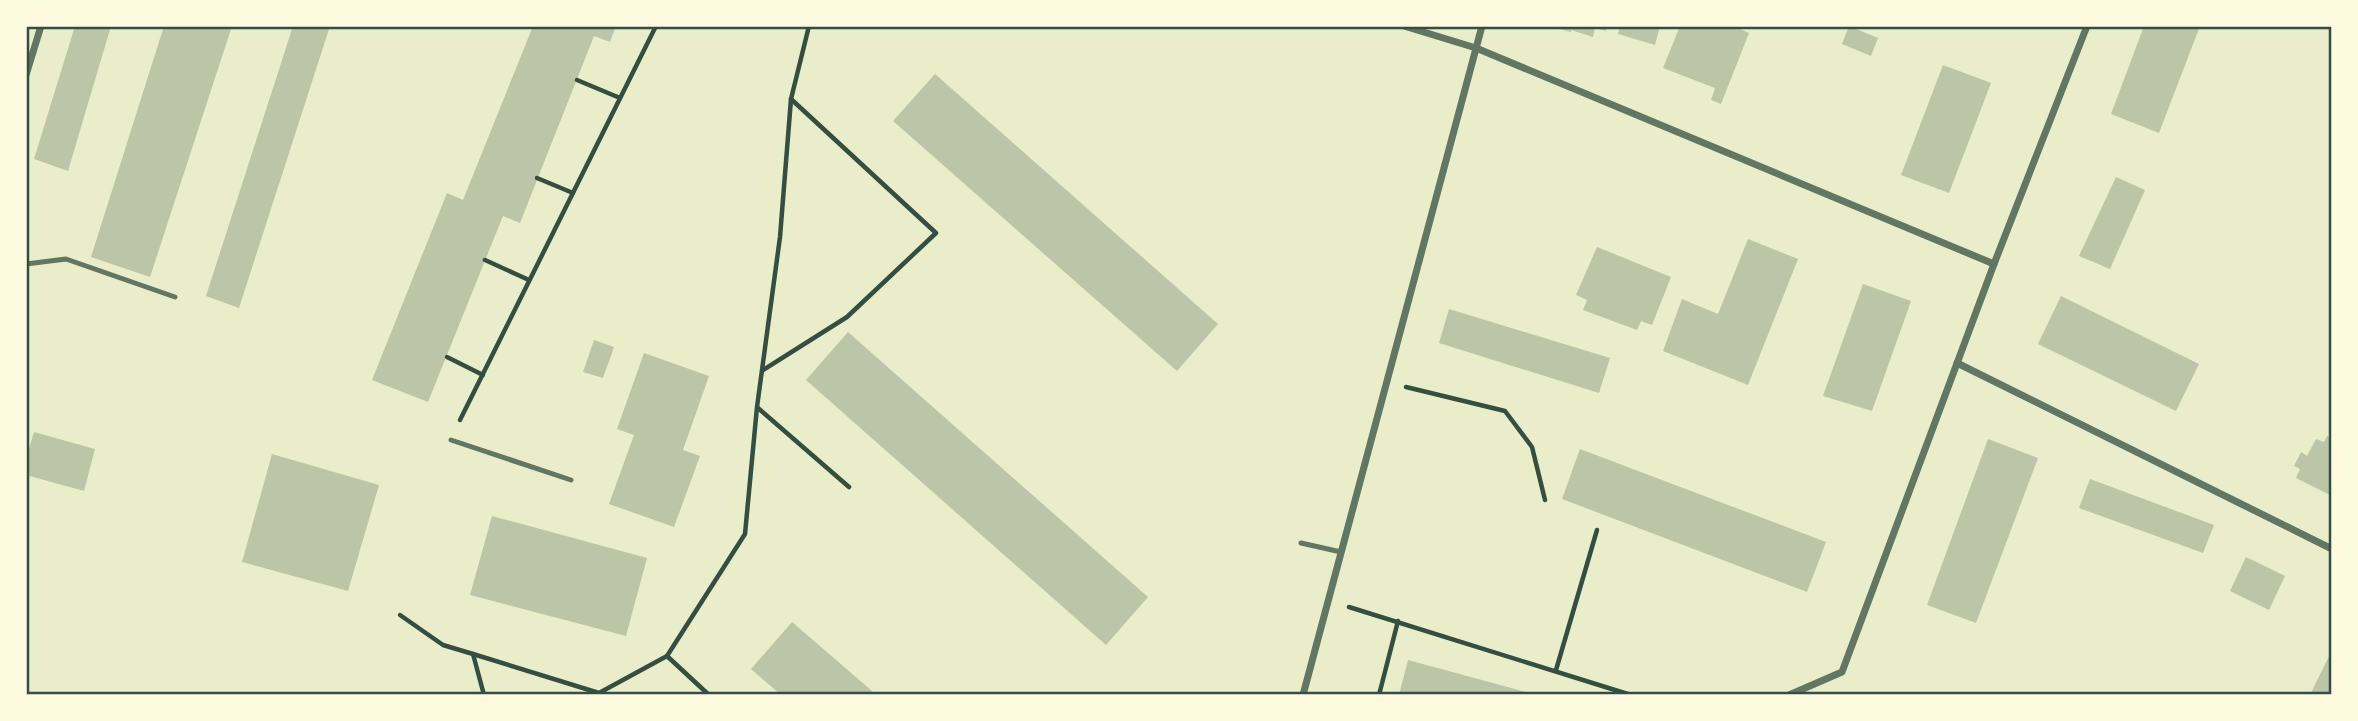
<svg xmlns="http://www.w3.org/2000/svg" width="2358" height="721" font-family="Manrope,sans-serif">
<rect width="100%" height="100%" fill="#e9edc9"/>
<g fill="#bcc5a7">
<path d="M75,26H111L68,171L34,159Z"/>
<path d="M164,26H232L150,277L91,257Z"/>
<path d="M293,26H330L239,308L206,296Z"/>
<path d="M533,26H616L610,42L594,36L520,223L503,216L428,402L372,380L447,193L463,200Z"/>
<path d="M1560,26H1607L1606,31L1595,28L1593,37L1571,30V32L1559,29Z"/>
<path d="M1620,26H1660L1655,45L1618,34Z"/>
<path d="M1680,26H1741L1740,29L1749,33L1721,104L1711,100L1715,88L1663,68Z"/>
<path d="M1849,26L1878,38L1871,56L1842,44Z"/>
<path d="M2144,26H2200L2159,133L2111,114Z"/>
<path d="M1943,65L1991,83L1949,193L1901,175Z"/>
<path d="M935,74L1218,324L1177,371L893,121Z"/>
<path d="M2116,177L2145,190L2110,269L2079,256Z"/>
<path d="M1748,239L1798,259L1748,385L1663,351L1682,299L1718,314Z"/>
<path d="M1597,247L1671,277L1652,325L1641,321L1637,330L1583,310L1587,300L1576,295Z"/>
<path d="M1863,284L1911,301L1872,411L1823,396Z"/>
<path d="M2061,296L2199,364L2176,411L2038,344Z"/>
<path d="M1449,309L1610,358L1599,393L1439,343Z"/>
<path d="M848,332L1148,597L1106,645L806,380Z"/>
<path d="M594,340L614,347L603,378L583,372Z"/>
<path d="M644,353L709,376L683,450L700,456L674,527L609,504L634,435L617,429Z"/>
<path d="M34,432L95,449L84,491L26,475V459Z"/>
<path d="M2327,436L2332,438V496L2296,478L2300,469L2294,466L2301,452L2307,456L2316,439L2324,442Z"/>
<path d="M1988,439L2038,458L1976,623L1927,605Z"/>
<path d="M1580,449L1826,542L1807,592L1562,499Z"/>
<path d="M272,454L379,485L348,591L242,562Z"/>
<path d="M2090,479L2214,525L2203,553L2079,508Z"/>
<path d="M492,516L647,558L626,636L470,595Z"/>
<path d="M2246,557L2285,576L2269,610L2230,591Z"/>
<path d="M792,622L864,684L876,695H781L751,669Z"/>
<path d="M2332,650V695H2310Z"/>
<path d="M1408,660L1533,694V695H1399Z"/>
</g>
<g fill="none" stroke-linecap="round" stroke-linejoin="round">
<g stroke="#344e41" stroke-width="4.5">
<path d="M577,80L620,98"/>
<path d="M537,178L573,193"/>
<path d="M485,260L529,280"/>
<path d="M447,357L483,375"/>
<path d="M763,370L847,317L936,233L791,99"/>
<path d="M1406,387L1505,411L1532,447L1545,500"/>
<path d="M758,408L849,487"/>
<path d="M460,420L656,26"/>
<path d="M1349,607L1631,695"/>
<path d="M400,615L443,645L473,654L484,695"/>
<path d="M473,654L599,693L667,656L745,534L757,407L780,237L791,99L809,26"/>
<path d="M667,656L709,695"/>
<path d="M1556,670L1597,530"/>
<path d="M1379,695L1398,621"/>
</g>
<g stroke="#617663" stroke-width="5">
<path d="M26,264L66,259L175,297"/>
<path d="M451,440L571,480"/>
<path d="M1301,543L1341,552"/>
</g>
<g stroke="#617663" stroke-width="7">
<path d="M1404,26L1476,48L1994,264"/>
<path d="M26,75L41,26"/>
<path d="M1957,363L2332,549"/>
<path d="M1303,695L1482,26"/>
<path d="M1789,695L1842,672L1994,264L2087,26"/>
</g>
</g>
<rect width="2358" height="721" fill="none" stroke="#fefae0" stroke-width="56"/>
<rect x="28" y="28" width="2302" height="665" fill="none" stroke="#344e41" stroke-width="2.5"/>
</svg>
